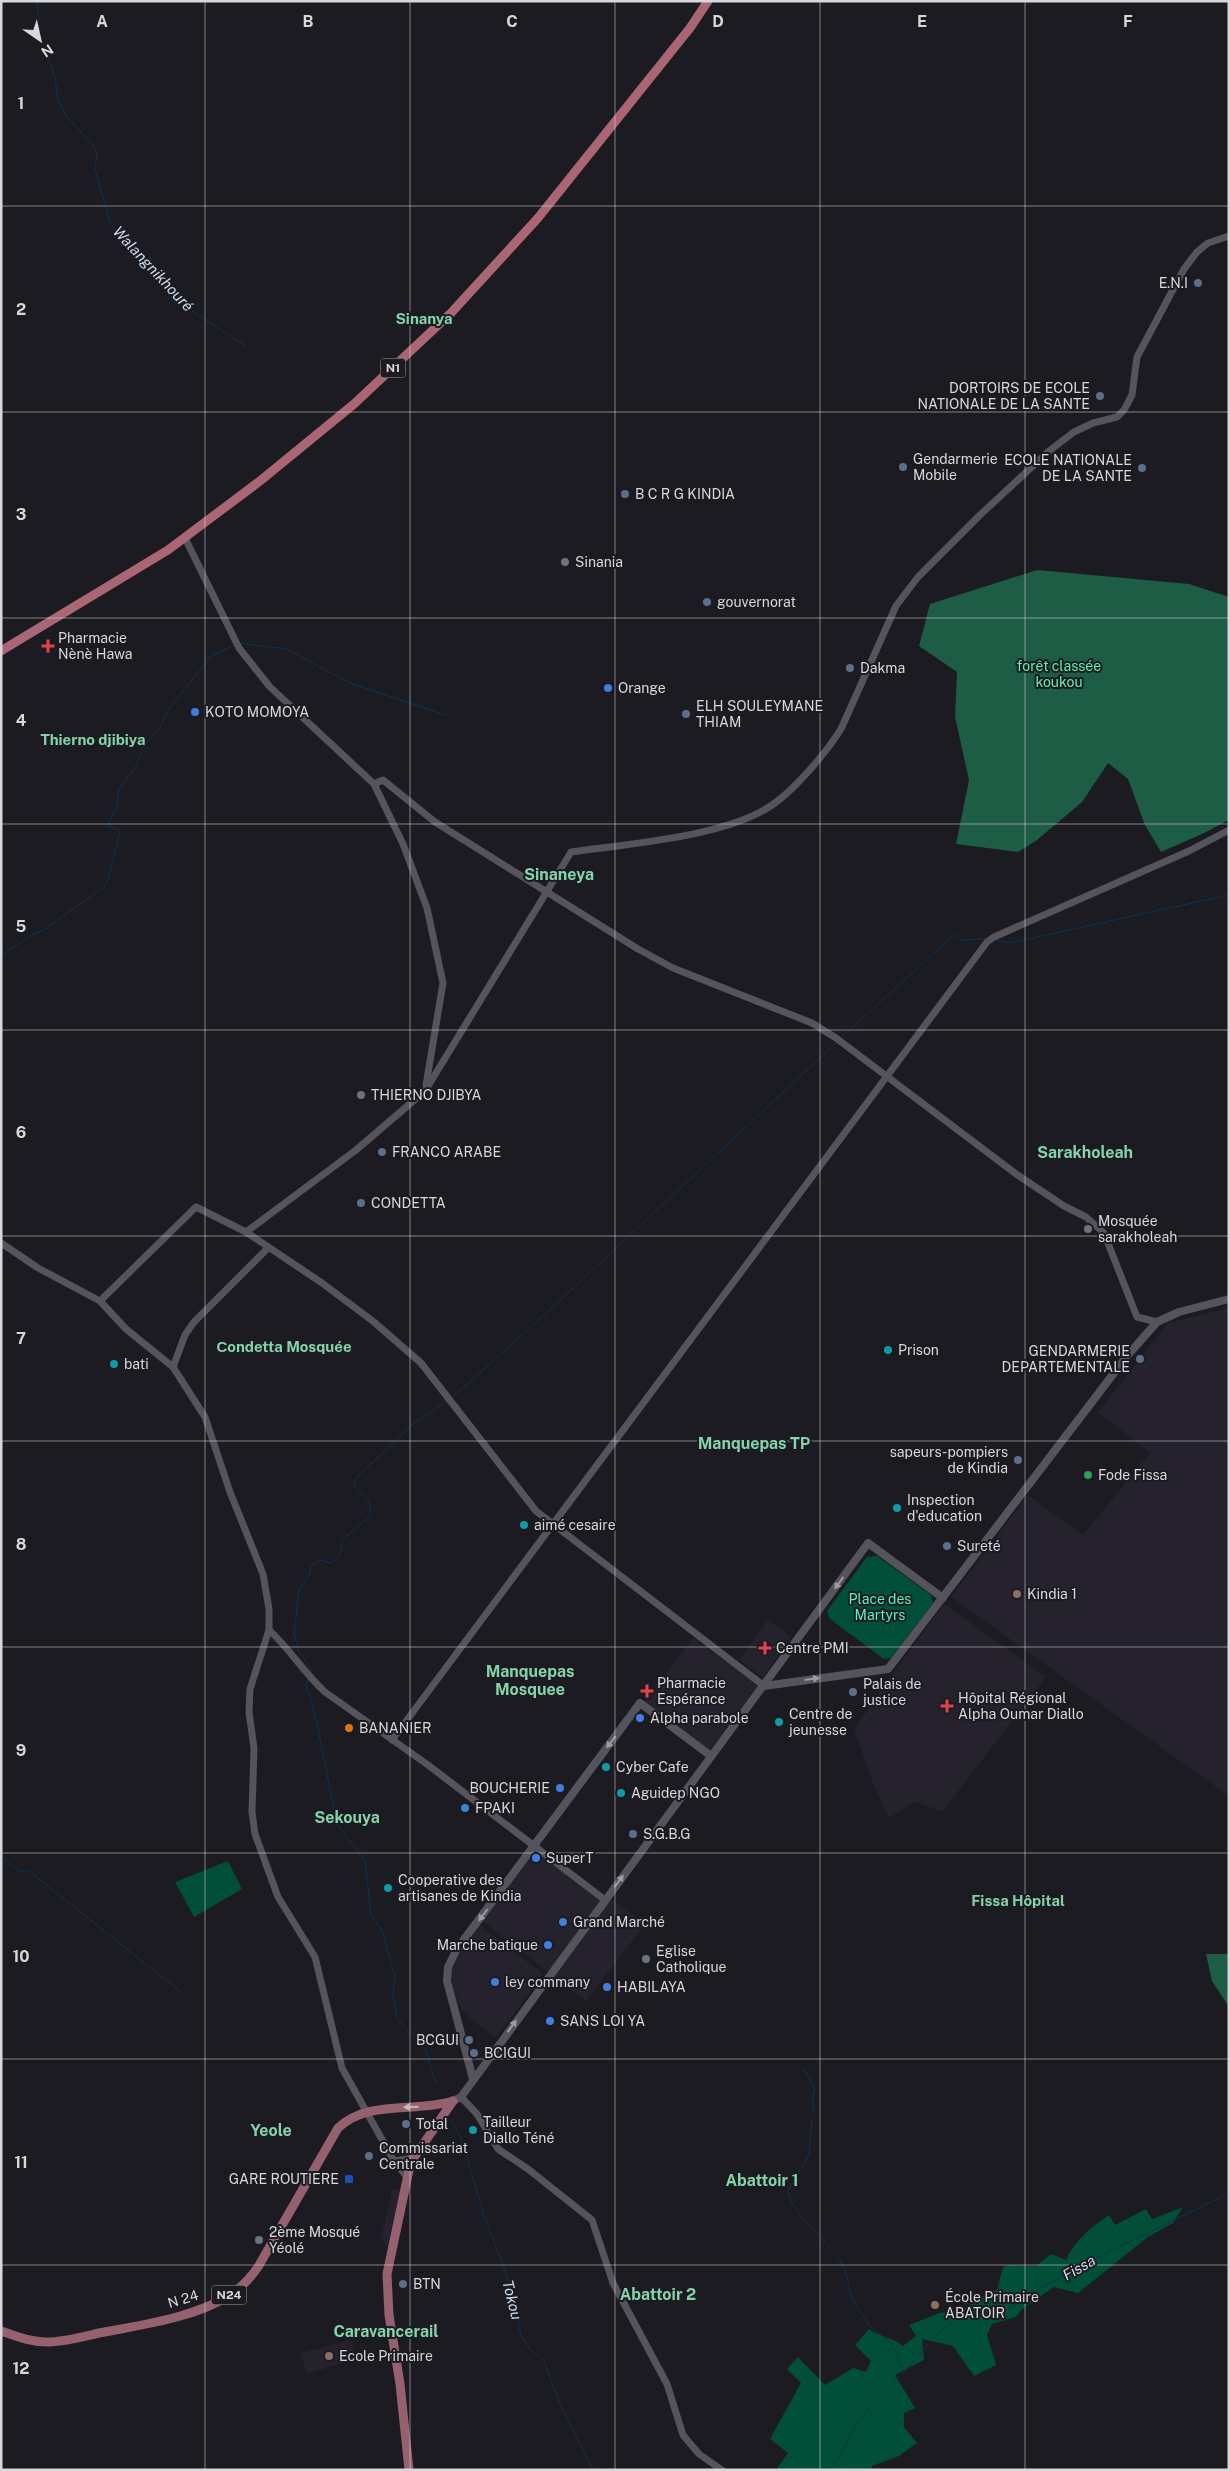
<svg xmlns="http://www.w3.org/2000/svg" width="1230" height="2471" font-family="'Public Sans',sans-serif">
<rect width="100%" height="100%" fill="#1c1b21"/>
<g fill="#25222e">
<path d="M1229,1308V1796L951,1597L1028,1495L1083,1535L1150,1453L1098,1412L1168,1323Z"/>
<path d="M944,1604L1046,1677L943,1811L914,1802L889,1818L875,1788L854,1730L886,1683Z"/>
<path d="M768,1620L791,1636L763,1677L739,1660Z"/>
<path d="M693,1638L758,1686L709,1751L644,1703Z"/>
<path d="M536,1844L645,1924L586,2001L481,1920Z"/>
<path d="M480,1925L543,1974L496,2038L478,2025L461,2009L454,1990L450,1969Z"/>
<path d="M392,2189L401,2190L387,2247L381,2239Z"/>
<path d="M351,2339L356,2359L307,2374L301,2353Z"/>
</g>
<g fill="#014f37">
<path d="M877,1556L931,1595L933,1603L891,1658L884,1659L830,1619L827,1611L867,1557Z"/>
<path d="M228,1861L242,1889L194,1917L175,1882Z"/>
<path d="M1183,2207L1173,2223L1148,2237L1078,2293L1054,2287L1022,2309L1016,2317L992,2324L987,2335L996,2365L974,2376L953,2346L922,2339L924,2360L895,2375L915,2408L904,2413V2427L917,2443L899,2456L872,2466L871,2470H776L788,2453L770,2439L801,2383L787,2369L798,2357L825,2385L853,2368L866,2372L871,2361L855,2345L869,2329C882,2338 890,2336 903,2346L916,2336L909,2325L940,2313L962,2310L979,2298L997,2290L1003,2267L1008,2265L1036,2266L1051,2254L1066,2260C1075,2240 1091,2227 1109,2215L1115,2225L1146,2209L1152,2219Z"/>
</g>
<g fill="#1d5c45">
<path d="M1037,570L1189,584L1229,597V820L1202,834L1161,852L1145,825L1128,779L1108,763L1082,802L1037,840L1018,852L956,844L969,780L955,717L957,672L919,646L930,604Z"/>
<path d="M1206,1954H1229V2007L1212,1981Z"/>
</g>
<g fill="none" stroke-linecap="round" stroke-linejoin="round">
<g stroke="#0d3256" stroke-width="1">
<path d="M37,1L40,33L55,78L58,100L67,117L93,145L97,155L95,169L111,225L195,313L246,346"/>
<path d="M239,643L286,649L350,683L446,715"/>
<path d="M995,940L1010,943L1229,895"/>
<path d="M1,956L33,934L44,930L104,887C110,879 115,847 120,833L117,829L108,826L117,806L119,789L136,766L142,749L161,725L168,710L211,656L235,645"/>
<path d="M842,1037L954,935L961,940L986,939"/>
<path d="M453,1397L555,1305L837,1042"/>
<path d="M311,1674V1668L299,1652L294,1634L299,1590L309,1576L311,1566L321,1560L330,1563C341,1558 342,1551 342,1540L370,1516C372,1492 358,1498 354,1483L357,1477L413,1424L447,1401"/>
<path d="M308,1679L306,1686L313,1705L337,1824L365,1861L371,1914L383,1933L395,1977L393,1993L397,2018L407,2030L422,2038L436,2084"/>
<path d="M1,1856L19,1871H29L181,1992"/>
<path d="M803,2068L815,2088L812,2101L814,2113"/>
<path d="M812,2120L809,2155L788,2190C786,2205 822,2238 834,2252"/>
<path d="M451,2121L461,2138L483,2212L512,2290L521,2336L530,2349L544,2361L559,2402L593,2470"/>
<path d="M839,2258L846,2273L852,2299L870,2326L890,2342L904,2371"/>
<path d="M931,2339L958,2317L1006,2310L1035,2291L1105,2254L1229,2193"/>
<path d="M829,2470C845,2454 849,2432 863,2415C884,2390 909,2370 928,2344"/>
</g>
<g stroke="#55535b" stroke-width="7">
<path d="M185,538L239,648L270,687L374,784L403,844L427,908L443,983L426,1085"/>
<path d="M374,784L383,780L435,822L638,949L673,968L812,1023L836,1038L1016,1174L1064,1206L1086,1217L1104,1233L1137,1317L1157,1322"/>
<path d="M246,1232L356,1150L425,1091L571,852C626,844 723,837 769,807C793,792 826,753 841,729L896,606L918,577L979,516L1049,451L1074,432L1093,423L1117,417L1124,410L1132,395L1137,357L1184,269L1197,252L1208,243L1229,236"/>
<path d="M1,1243L38,1268L100,1301L126,1329L173,1367"/>
<path d="M268,1248L194,1322L185,1335L173,1367L205,1417L230,1492L263,1574L269,1609V1630L250,1689L249,1712L254,1748L252,1812L255,1834L278,1897L315,1957L342,2068L394,2161L407,2177"/>
<path d="M100,1301L196,1207L246,1232L322,1283L374,1322L421,1363L536,1511L764,1686"/>
<path d="M269,1630C290,1649 304,1673 325,1692L428,1765L605,1900"/>
<path d="M392,1740L987,942L994,937L1189,851L1229,830"/>
<path d="M461,2097L477,2114L498,2149L528,2169L592,2220L613,2283L667,2384L683,2435L699,2454L722,2470"/>
<path d="M394,2161L414,2158"/>
</g>
<g stroke="#55535b" stroke-width="8">
<path d="M764,1686L888,1669L1127,1356L1157,1322L1179,1312L1229,1299"/>
<path d="M473,2079L447,1981L448,1967L457,1949L640,1703L711,1756"/>
<path d="M453,2101L461,2097L868,1543L943,1598"/>
</g>
<g stroke="#95616e" stroke-width="9">
<path d="M1,2331C16,2336 30,2342 46,2342C63,2342 82,2337 99,2333C141,2325 200,2317 234,2292C244,2285 251,2277 258,2267L338,2128C368,2099 416,2113 453,2101"/>
<path d="M409,2470L400,2384L389,2315L387,2274L409,2170L413,2159L453,2101"/>
</g>
<path stroke="#aa6674" stroke-width="9" d="M1,651L168,550L260,481L354,404L451,313L538,218L690,28L708,1"/>
</g>
<defs><path id="oneway-solid" d="M-6-.8H1V-3.2L6.5 0L1 3.2V.8H-6Z" transform="scale(1.25)"/></defs>
<g fill="#9d9ca1">
<use href="#oneway-solid" transform="translate(839 1583) rotate(126)"/>
<use href="#oneway-solid" transform="translate(812 1679) rotate(-8)"/>
<use href="#oneway-solid" transform="translate(611 1742) rotate(127)"/>
<use href="#oneway-solid" transform="translate(619 1881) rotate(-54)"/>
<use href="#oneway-solid" transform="translate(483 1915) rotate(127)"/>
<use href="#oneway-solid" transform="translate(512 2026) rotate(-54)"/>
</g>
<use fill="#c7bac0" href="#oneway-solid" transform="translate(411 2107) rotate(178)"/>
<path fill="none" stroke="#d8d7db" stroke-width="1" stroke-opacity="0.55" d="M205,1V2470M410,1V2470M615,1V2470M820,1V2470M1025,1V2470M1,206H1229M1,412H1229M1,618H1229M1,824H1229M1,1030H1229M1,1236H1229M1,1441H1229M1,1647H1229M1,1853H1229M1,2059H1229M1,2265H1229"/>
<g fill="#5c6f8a" stroke="#1c1b21" stroke-width="2">
<circle cx="1198" cy="283" r="5"/>
<circle cx="1100" cy="396" r="5"/>
<circle cx="903" cy="467" r="5"/>
<circle cx="1142" cy="468" r="5"/>
<circle cx="625" cy="494" r="5"/>
<circle cx="707" cy="602" r="5"/>
<circle cx="850" cy="668" r="5"/>
<circle cx="686" cy="714" r="5"/>
<circle cx="382" cy="1152" r="5"/>
<circle cx="361" cy="1203" r="5"/>
<circle cx="1140" cy="1359" r="5"/>
<circle cx="1018" cy="1460" r="5"/>
<circle cx="947" cy="1546" r="5"/>
<circle cx="853" cy="1692" r="5"/>
<circle cx="633" cy="1834" r="5"/>
<circle cx="469" cy="2040" r="5"/>
<circle cx="474" cy="2053" r="5"/>
<circle cx="406" cy="2124" r="5"/>
<circle cx="369" cy="2156" r="5"/>
<circle cx="403" cy="2284" r="5"/>
</g>
<g fill="#6b7280" stroke="#1c1b21" stroke-width="2">
<circle cx="565" cy="562" r="5"/>
<circle cx="361" cy="1095" r="5"/>
<circle cx="1088" cy="1229" r="5"/>
<circle cx="646" cy="1959" r="5"/>
<circle cx="259" cy="2240" r="5"/>
</g>
<g fill="#e0444e" stroke="#1c1b21" stroke-width="2">
<path d="M45.5 638.5h5v5h5v5h-5v5h-5v-5h-5v-5h5z"/>
<path d="M762.5 1640.5h5v5h5v5h-5v5h-5v-5h-5v-5h5z"/>
<path d="M644.5 1683.5h5v5h5v5h-5v5h-5v-5h-5v-5h5z"/>
<path d="M944.5 1698.5h5v5h5v5h-5v5h-5v-5h-5v-5h5z"/>
</g>
<g fill="#3f7fe0" stroke="#1c1b21" stroke-width="2">
<circle cx="608" cy="688" r="5"/>
<circle cx="195" cy="712" r="5"/>
<circle cx="640" cy="1718" r="5"/>
<circle cx="560" cy="1788" r="5"/>
<circle cx="465" cy="1808" r="5"/>
<circle cx="536" cy="1858" r="5"/>
<circle cx="563" cy="1922" r="5"/>
<circle cx="548" cy="1945" r="5"/>
<circle cx="495" cy="1982" r="5"/>
<circle cx="607" cy="1987" r="5"/>
<circle cx="550" cy="2021" r="5"/>
</g>
<g fill="#0f9aa8" stroke="#1c1b21" stroke-width="2">
<circle cx="888" cy="1350" r="5"/>
<circle cx="114" cy="1364" r="5"/>
<circle cx="897" cy="1508" r="5"/>
<circle cx="524" cy="1525" r="5"/>
<circle cx="779" cy="1722" r="5"/>
<circle cx="606" cy="1767" r="5"/>
<circle cx="621" cy="1793" r="5"/>
<circle cx="388" cy="1888" r="5"/>
<circle cx="473" cy="2130" r="5"/>
</g>
<circle fill="#2e9e5b" stroke="#1c1b21" stroke-width="2" cx="1088" cy="1475" r="5"/>
<g fill="#8d6e63" stroke="#1c1b21" stroke-width="2">
<circle cx="1017" cy="1594" r="5"/>
<circle cx="935" cy="2305" r="5"/>
<circle cx="329" cy="2356" r="5"/>
</g>
<circle fill="#e8710a" stroke="#1c1b21" stroke-width="2" cx="349" cy="1728" r="5"/>
<rect fill="#1a4fb4" stroke="#1c1b21" stroke-width="2" x="344" y="2174" width="10" height="10" rx="2.5"/>
<g text-anchor="middle" stroke-width="4" stroke-linejoin="round" paint-order="stroke">
<g fill="#1c1b21" stroke="#a09fa3" stroke-width="1">
<rect x="380.5" y="358.5" width="25" height="19" rx="4"/>
<rect x="211.5" y="2285.5" width="35" height="19" rx="4"/>
</g>
<g font-size="12" font-weight="bold" fill="#d8d7db">
<text x="393" y="372">N1</text>
<text x="229" y="2299">N24</text>
</g>
<g font-size="14" fill="#d8d7db" stroke="#1c1b21" text-anchor="start">
<text x="1188" y="288" text-anchor="end">E.N.I</text>
<text x="1090" y="393" text-anchor="end">DORTOIRS DE ECOLE<tspan x="1090" dy="16">NATIONALE DE LA SANTE</tspan></text>
<text x="913" y="464">Gendarmerie<tspan x="913" dy="16">Mobile</tspan></text>
<text x="1132" y="465" text-anchor="end">ECOLE NATIONALE<tspan x="1132" dy="16">DE LA SANTE</tspan></text>
<text x="635" y="499">B C R G KINDIA</text>
<text x="575" y="567">Sinania</text>
<text x="717" y="607">gouvernorat</text>
<text x="58" y="643">Pharmacie<tspan x="58" dy="16">Nènè Hawa</tspan></text>
<text x="860" y="673">Dakma</text>
<text x="618" y="693">Orange</text>
<text x="696" y="711">ELH SOULEYMANE<tspan x="696" dy="16">THIAM</tspan></text>
<text x="205" y="717">KOTO MOMOYA</text>
<text x="371" y="1100">THIERNO DJIBYA</text>
<text x="392" y="1157">FRANCO ARABE</text>
<text x="371" y="1208">CONDETTA</text>
<text x="1098" y="1226">Mosquée<tspan x="1098" dy="16">sarakholeah</tspan></text>
<text x="898" y="1355">Prison</text>
<text x="1130" y="1356" text-anchor="end">GENDARMERIE<tspan x="1130" dy="16">DEPARTEMENTALE</tspan></text>
<text x="124" y="1369">bati</text>
<text x="1008" y="1457" text-anchor="end">sapeurs-pompiers<tspan x="1008" dy="16">de Kindia</tspan></text>
<text x="1098" y="1480">Fode Fissa</text>
<text x="907" y="1505">Inspection<tspan x="907" dy="16">d'education</tspan></text>
<text x="534" y="1530">aimé cesaire</text>
<text x="957" y="1551">Sureté</text>
<text x="1027" y="1599">Kindia 1</text>
<text x="776" y="1653">Centre PMI</text>
<text x="657" y="1688">Pharmacie<tspan x="657" dy="16">Espérance</tspan></text>
<text x="863" y="1689">Palais de<tspan x="863" dy="16">justice</tspan></text>
<text x="958" y="1703">Hôpital Régional<tspan x="958" dy="16">Alpha Oumar Diallo</tspan></text>
<text x="789" y="1719">Centre de<tspan x="789" dy="16">jeunesse</tspan></text>
<text x="650" y="1723">Alpha parabole</text>
<text x="359" y="1733">BANANIER</text>
<text x="616" y="1772">Cyber Cafe</text>
<text x="550" y="1793" text-anchor="end">BOUCHERIE</text>
<text x="631" y="1798">Aguidep NGO</text>
<text x="475" y="1813">FPAKI</text>
<text x="643" y="1839">S.G.B.G</text>
<text x="546" y="1863">SuperT</text>
<text x="398" y="1885">Cooperative des<tspan x="398" dy="16">artisanes de Kindia</tspan></text>
<text x="573" y="1927">Grand Marché</text>
<text x="538" y="1950" text-anchor="end">Marche batique</text>
<text x="656" y="1956">Eglise<tspan x="656" dy="16">Catholique</tspan></text>
<text x="505" y="1987">ley commany</text>
<text x="617" y="1992">HABILAYA</text>
<text x="560" y="2026">SANS LOI YA</text>
<text x="459" y="2045" text-anchor="end">BCGUI</text>
<text x="484" y="2058">BCIGUI</text>
<text x="483" y="2127">Tailleur<tspan x="483" dy="16">Diallo Téné</tspan></text>
<text x="416" y="2129">Total</text>
<text x="379" y="2153">Commissariat<tspan x="379" dy="16">Centrale</tspan></text>
<text x="339" y="2184" text-anchor="end">GARE ROUTIERE</text>
<text x="269" y="2237">2ème Mosqué<tspan x="269" dy="16">Yéolé</tspan></text>
<text x="413" y="2289">BTN</text>
<text x="945" y="2302">École Primaire<tspan x="945" dy="16">ABATOIR</tspan></text>
<text x="339" y="2361">Ecole Primaire</text>
</g>
<g font-size="14" fill="#55f4b9" stroke="#1c1b21">
<text x="1059" y="671">forêt classée<tspan x="1059" dy="16">koukou</tspan></text>
<text x="880" y="1604">Place des<tspan x="880" dy="16">Martyrs</tspan></text>
</g>
<g font-size="14" fill="#d8d7db" stroke="#1c1b21">
<text transform="translate(183 2299) rotate(-17)" y="5">N 24</text>
</g>
<g font-size="15" font-style="italic" fill="#ccdcef" stroke="#1c1b21">
<text transform="translate(153 269) rotate(47)" y="5">Walangnikhouré</text>
<text transform="translate(1079 2268) rotate(-30)" y="5">Fissa</text>
<text transform="translate(512 2300) rotate(76)" y="5">Tokou</text>
</g>
<g font-size="15" font-weight="bold" fill="#83d4aa" stroke="#1c1b21">
<text x="424" y="324">Sinanya</text>
<text x="93" y="745">Thierno djibiya</text>
<text x="284" y="1352">Сondetta Mosquée</text>
<text x="1018" y="1906">Fissa Hôpital</text>
</g>
<g font-size="16" font-weight="bold" fill="#83d4aa" stroke="#1c1b21">
<text x="559" y="880">Sinaneya</text>
<text x="1085" y="1158">Sarakholeah</text>
<text x="754" y="1449">Manquepas TP</text>
<text x="530" y="1677">Manquepas<tspan x="530" dy="18">Mosquee</tspan></text>
<text x="347" y="1823">Sekouya</text>
<text x="271" y="2136">Yeole</text>
<text x="762" y="2186">Abattoir 1</text>
<text x="658" y="2300">Abattoir 2</text>
<text x="386" y="2337">Caravancerail</text>
</g>
</g>
<g font-size="16" text-anchor="middle" font-weight="bold" fill="#d8d7db" stroke="#1c1b21" stroke-width="4" stroke-linejoin="round" paint-order="stroke">
<text x="102" y="27">A</text>
<text x="308" y="27">B</text>
<text x="512" y="27">C</text>
<text x="718" y="27">D</text>
<text x="922" y="27">E</text>
<text x="1128" y="27">F</text>
<text x="21" y="109">1</text>
<text x="21" y="315">2</text>
<text x="21" y="520">3</text>
<text x="21" y="726">4</text>
<text x="21" y="932">5</text>
<text x="21" y="1138">6</text>
<text x="21" y="1344">7</text>
<text x="21" y="1550">8</text>
<text x="21" y="1756">9</text>
<text x="21" y="1962">10</text>
<text x="21" y="2168">11</text>
<text x="21" y="2374">12</text>
</g>
<rect width="1230" height="2471" fill="none" stroke="#d8d7db" stroke-width="5"/>
<g transform="translate(40 40) rotate(146)" stroke="#1c1b21" stroke-width="4" paint-order="stroke">
<path d="M0-4L9 19L0 12L-9 19Z" fill="#d8d7db"/>
<text y="-8" font-size="14" font-weight="bold" text-anchor="middle" fill="#d8d7db">N</text>
</g>
</svg>
